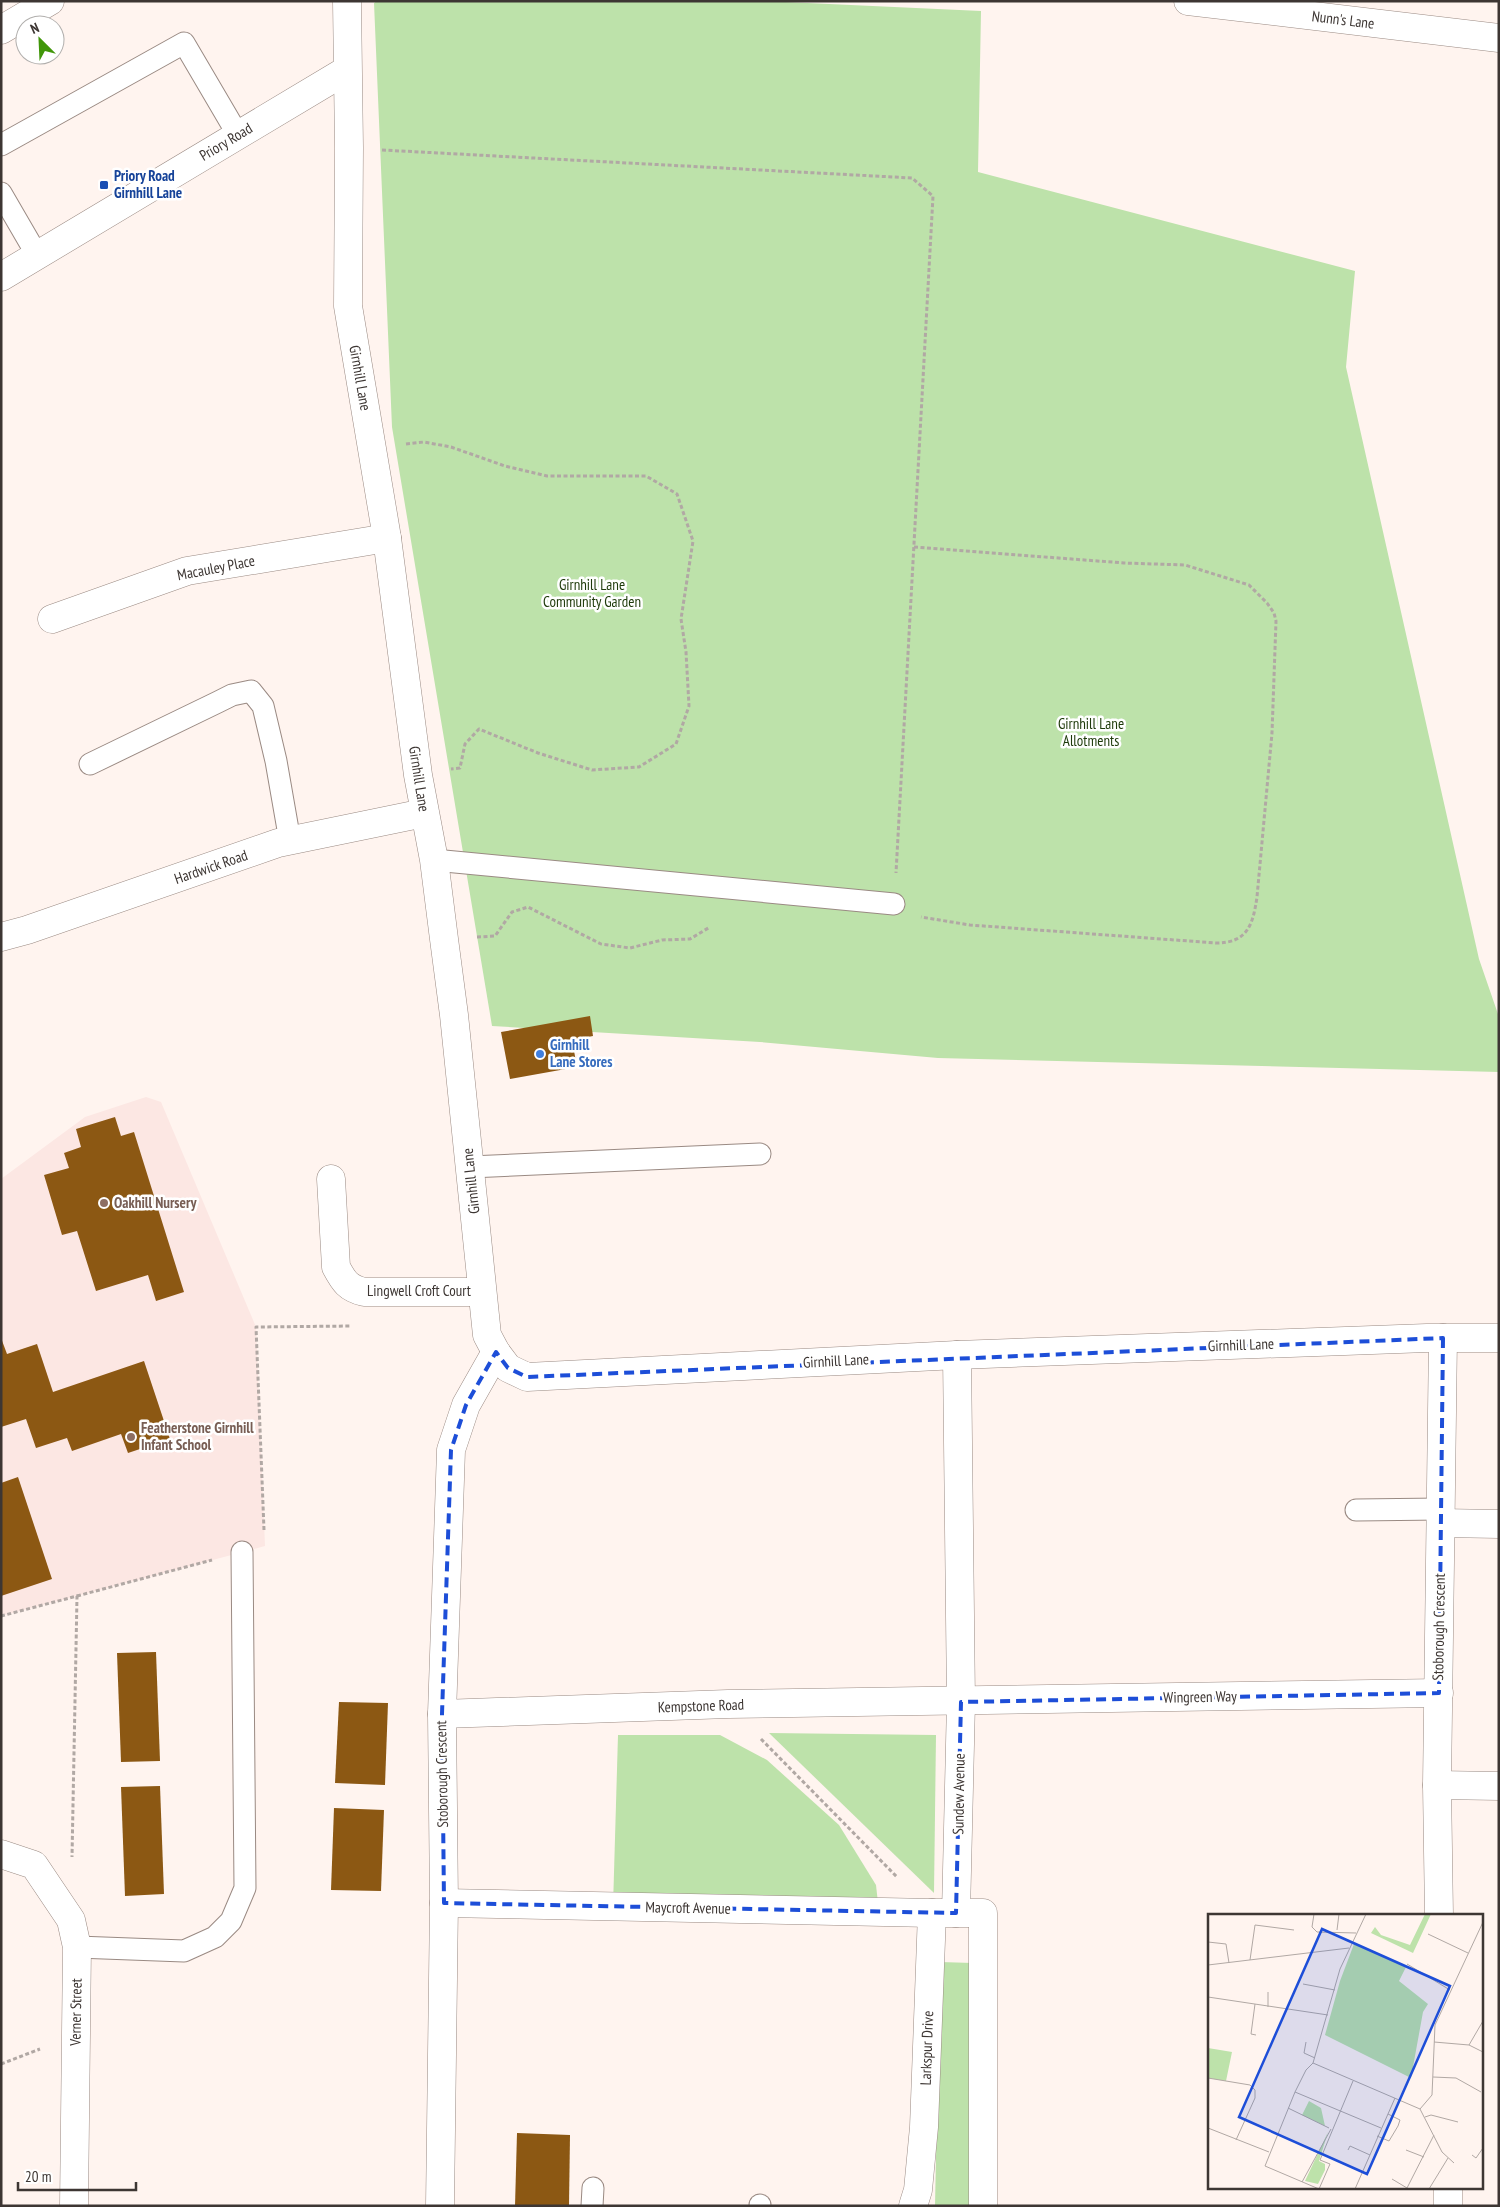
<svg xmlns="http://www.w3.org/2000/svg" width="1500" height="2207" font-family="'PT Sans Narrow',sans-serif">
<rect width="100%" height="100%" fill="#fff4ef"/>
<path fill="#fce7e3" d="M146,1097L161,1102L256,1327L265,1546L1,1616V1179L85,1117Z"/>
<g fill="#bde2aa">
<path d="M377,1H764L981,11L978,172L1355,271L1346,367L1479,959L1499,1017V1072L938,1058L760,1042L492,1026L392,427L374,3Z"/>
<path d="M769,1733L936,1735L934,1893Z"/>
<path d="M618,1735H720L767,1760L839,1825L876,1885L879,1912L613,1907Z"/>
<path d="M940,1962L973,1963L972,2206H935Z"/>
</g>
<g fill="#8c5813">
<path d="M590,1016L593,1036L572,1040L577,1067L510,1079L501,1032Z"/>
<path d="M115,1117L121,1136L134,1132L184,1292L156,1301L148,1275L96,1291L77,1231L62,1235L44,1175L69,1168L64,1153L81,1147L76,1129Z"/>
<path d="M1,1338L7,1354L37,1344L53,1392L144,1361L170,1439L128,1453L121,1434L72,1451L67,1438L36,1448L26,1419L1,1427Z"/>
<path d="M18,1477L52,1579L1,1596V1483Z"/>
<path d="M156,1652L160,1761L121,1762L117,1653Z"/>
<path d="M339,1702L388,1703L385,1785L335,1783Z"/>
<path d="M160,1786L164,1894L125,1896L121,1787Z"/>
<path d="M334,1808L384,1810L381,1891L331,1890Z"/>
<path d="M517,2133L570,2135L569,2206H515Z"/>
</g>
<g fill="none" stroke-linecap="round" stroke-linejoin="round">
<g stroke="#9a8a83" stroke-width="23">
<g id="lane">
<path d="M1,145L184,43L238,135"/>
<path d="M1,193L37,255"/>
<path d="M90,764L218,702L232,695L251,691L263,706L276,761L290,841"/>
<path d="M434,860L894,904"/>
<path d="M470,1167L760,1154"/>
<path d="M1356,1510L1441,1509"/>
<path d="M77,1947L184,1951L215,1937L231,1921L245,1888L242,1552"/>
<path d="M592,2206L593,2188"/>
<path d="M760,2206V2205"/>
</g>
</g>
<g stroke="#9a8a83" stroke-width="29">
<g id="street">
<path d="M347,1L349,148L348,306L387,538L418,775L434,860L444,939L454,1015L487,1335L496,1352L508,1368L527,1377L957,1355L1427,1338H1499"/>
<path d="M1188,1L1499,38"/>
<path d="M1,30L50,1"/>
<path d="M1,277L347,70"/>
<path d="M52,619L187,571L387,538"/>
<path d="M1,937L27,930L278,843L424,813"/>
<path d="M331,1179L336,1267C344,1282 348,1288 364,1292H482"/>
<path d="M1441,1523L1499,1524"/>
<path d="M442,1714L728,1704L1439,1693"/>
<path d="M1437,1785L1499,1786"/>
<path d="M1,1854L34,1865L71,1920L77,1947L74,2206"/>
<path d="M444,1903L932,1913"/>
<path d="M956,1913L961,1702L957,1355"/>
<path d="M1439,1916L1437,1785L1443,1338"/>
<path d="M440,2206L444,1903L442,1714L451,1450L466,1405L496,1352"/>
<path d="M913,2206L918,2190L924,2127L932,1913H983V2206"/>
<path d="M1448,2206V2188"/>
</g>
</g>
<g stroke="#b1a8a4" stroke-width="3" stroke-dasharray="4 2.5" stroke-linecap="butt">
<path d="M382,150L912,178L933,196L896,873"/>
<path d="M406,444L424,442L451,447L505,466L547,476H646L677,494L693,541L681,619L686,652L689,706L676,744L639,767L592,770L538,753L479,729L465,744L460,768L451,769"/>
<path d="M914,547L1124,563L1185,565L1249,585L1267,603L1274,613L1276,621L1272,733L1257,897C1253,924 1248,943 1216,943L970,925L921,917"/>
<path d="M477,937L495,936L512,912L528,907L601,944L630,948L662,940L690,939L710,927"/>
<path d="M264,1530L256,1327L351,1326"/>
<path d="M77,1596L212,1560"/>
<path d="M1,1616L77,1596L72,1857"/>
<path d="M761,1739L897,1877"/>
<path d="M1,2064L40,2049"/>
</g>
<use href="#lane" stroke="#fff" stroke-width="21"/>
<use href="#street" stroke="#fff" stroke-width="28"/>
</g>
<path fill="none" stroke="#1d4ed8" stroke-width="4" stroke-dasharray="10 6" stroke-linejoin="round" d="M1443,1338L1439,1693L961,1702L956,1913L444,1903L442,1714L451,1450L466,1405L496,1352L508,1368L527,1377Z"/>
<rect fill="#1a4fb4" stroke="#fff" stroke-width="2" x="99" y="180" width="10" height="10" rx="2.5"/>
<circle fill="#3f7fe0" stroke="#fff" stroke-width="2" cx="540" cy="1054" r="5"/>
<g fill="#8d6e63" stroke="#fff" stroke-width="2">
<circle cx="104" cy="1203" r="5"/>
<circle cx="131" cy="1437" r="5"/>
</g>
<g text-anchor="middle" stroke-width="5" stroke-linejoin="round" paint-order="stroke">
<g font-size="15" fill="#3d3633" stroke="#fff">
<text transform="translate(1343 20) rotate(7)" y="5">Nunn's Lane</text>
<text transform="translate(226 142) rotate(-31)" y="5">Priory Road</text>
<text transform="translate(360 378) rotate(80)" y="5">Girnhill Lane</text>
<text transform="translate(216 568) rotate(-11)" y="5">Macauley Place</text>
<text transform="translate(419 779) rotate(81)" y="5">Girnhill Lane</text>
<text transform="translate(211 867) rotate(-19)" y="5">Hardwick Road</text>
<text transform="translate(471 1181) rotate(-96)" y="5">Girnhill Lane</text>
<text x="419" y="1296">Lingwell Croft Court</text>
<text transform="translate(1241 1345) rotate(-2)" y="5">Girnhill Lane</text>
<text transform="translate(836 1361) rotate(-3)" y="5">Girnhill Lane</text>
<text transform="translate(1439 1627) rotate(-89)" y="5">Stoborough Crescent</text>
<text transform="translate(1200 1697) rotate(-1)" y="5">Wingreen Way</text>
<text transform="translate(701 1706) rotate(-2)" y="5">Kempstone Road</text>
<text transform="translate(442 1774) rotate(-91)" y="5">Stoborough Crescent</text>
<text transform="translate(959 1794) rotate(-89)" y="5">Sundew Avenue</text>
<text transform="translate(688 1908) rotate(1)" y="5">Maycroft Avenue</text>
<text transform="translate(76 2012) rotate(-89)" y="5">Verner Street</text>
<text transform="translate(927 2048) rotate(-88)" y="5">Larkspur Drive</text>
</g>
<g font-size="15" font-weight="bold" fill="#164399" stroke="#fff" text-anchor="start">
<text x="114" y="181">Priory Road<tspan x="114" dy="17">Girnhill Lane</tspan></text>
</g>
<g font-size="15" fill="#1e3a0a" stroke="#fff">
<text x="592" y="590">Girnhill Lane<tspan x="592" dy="17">Community Garden</tspan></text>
<text x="1091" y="729">Girnhill Lane<tspan x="1091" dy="17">Allotments</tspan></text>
</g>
<g font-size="15" font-weight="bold" fill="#366cbe" stroke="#fff" text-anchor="start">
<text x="550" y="1050">Girnhill<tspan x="550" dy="17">Lane Stores</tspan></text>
</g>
<g font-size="15" font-weight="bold" fill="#785e54" stroke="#fff" text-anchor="start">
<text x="114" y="1208">Oakhill Nursery</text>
<text x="141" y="1433">Featherstone Girnhill<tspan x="141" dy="17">Infant School</tspan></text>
</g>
</g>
<g transform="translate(1208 1914)">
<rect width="275" height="275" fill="#fff4ef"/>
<path d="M217,0H223L205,39L163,19L167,13L173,21L202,31ZM146,30L198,53L191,67L220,90L215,98L203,164L117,121L132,67ZM0,134L24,138L18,167L0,164ZM101,187L113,194L117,212L94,201ZM120,218L111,247L117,250V256L110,270L97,267Z" fill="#bde2aa"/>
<path fill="none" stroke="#b1a8a4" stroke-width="1" d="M106,0L104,13L109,18L148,19M129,16L131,0M220,20L260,39M0,28L18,30L21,49M42,46L47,11L86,16M199,50L242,76M0,51L141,34M95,70L127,76M60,78V93M0,83L120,101M47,90L43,120L48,121M98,128L96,139L107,144M226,128L261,131L275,138M261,131L275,107M105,149L98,156L87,178L57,252L111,275M105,149L132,55L158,0M105,149L212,195M225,163L248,164L273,178M0,164L42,171L47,176V184L28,226M87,178L173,214M80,194L121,214M212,195L224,181L227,111L275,8M212,195L234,238L246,249M217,203L223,201L250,208M0,214L61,238M169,222L181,227L190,212L192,206L180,200M140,236L142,232L162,241M198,236L216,243M264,241L268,244L275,234M184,265L199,274L226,221M94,268L123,215M111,275L122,250L112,246L145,167M147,275L187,184M221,275L240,244"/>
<path fill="#1d4ed8" fill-opacity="0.15" stroke="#1d4ed8" stroke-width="2.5" d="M114,15L242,72L159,260L31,203Z"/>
<rect width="275" height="275" fill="none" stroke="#3d3633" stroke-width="2.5"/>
</g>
<rect width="1500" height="2207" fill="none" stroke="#3d3633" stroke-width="5"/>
<g transform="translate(40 40) rotate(336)"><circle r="24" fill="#ffffff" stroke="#b1afad"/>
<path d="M0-4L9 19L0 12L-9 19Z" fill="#409609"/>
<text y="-8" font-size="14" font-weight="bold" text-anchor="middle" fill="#3d3633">N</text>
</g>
<path d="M18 2182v8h118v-8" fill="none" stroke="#3d3633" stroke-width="2.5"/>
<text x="25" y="2182" font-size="15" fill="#3d3633" stroke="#ffffff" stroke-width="4" paint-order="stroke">20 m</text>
</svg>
